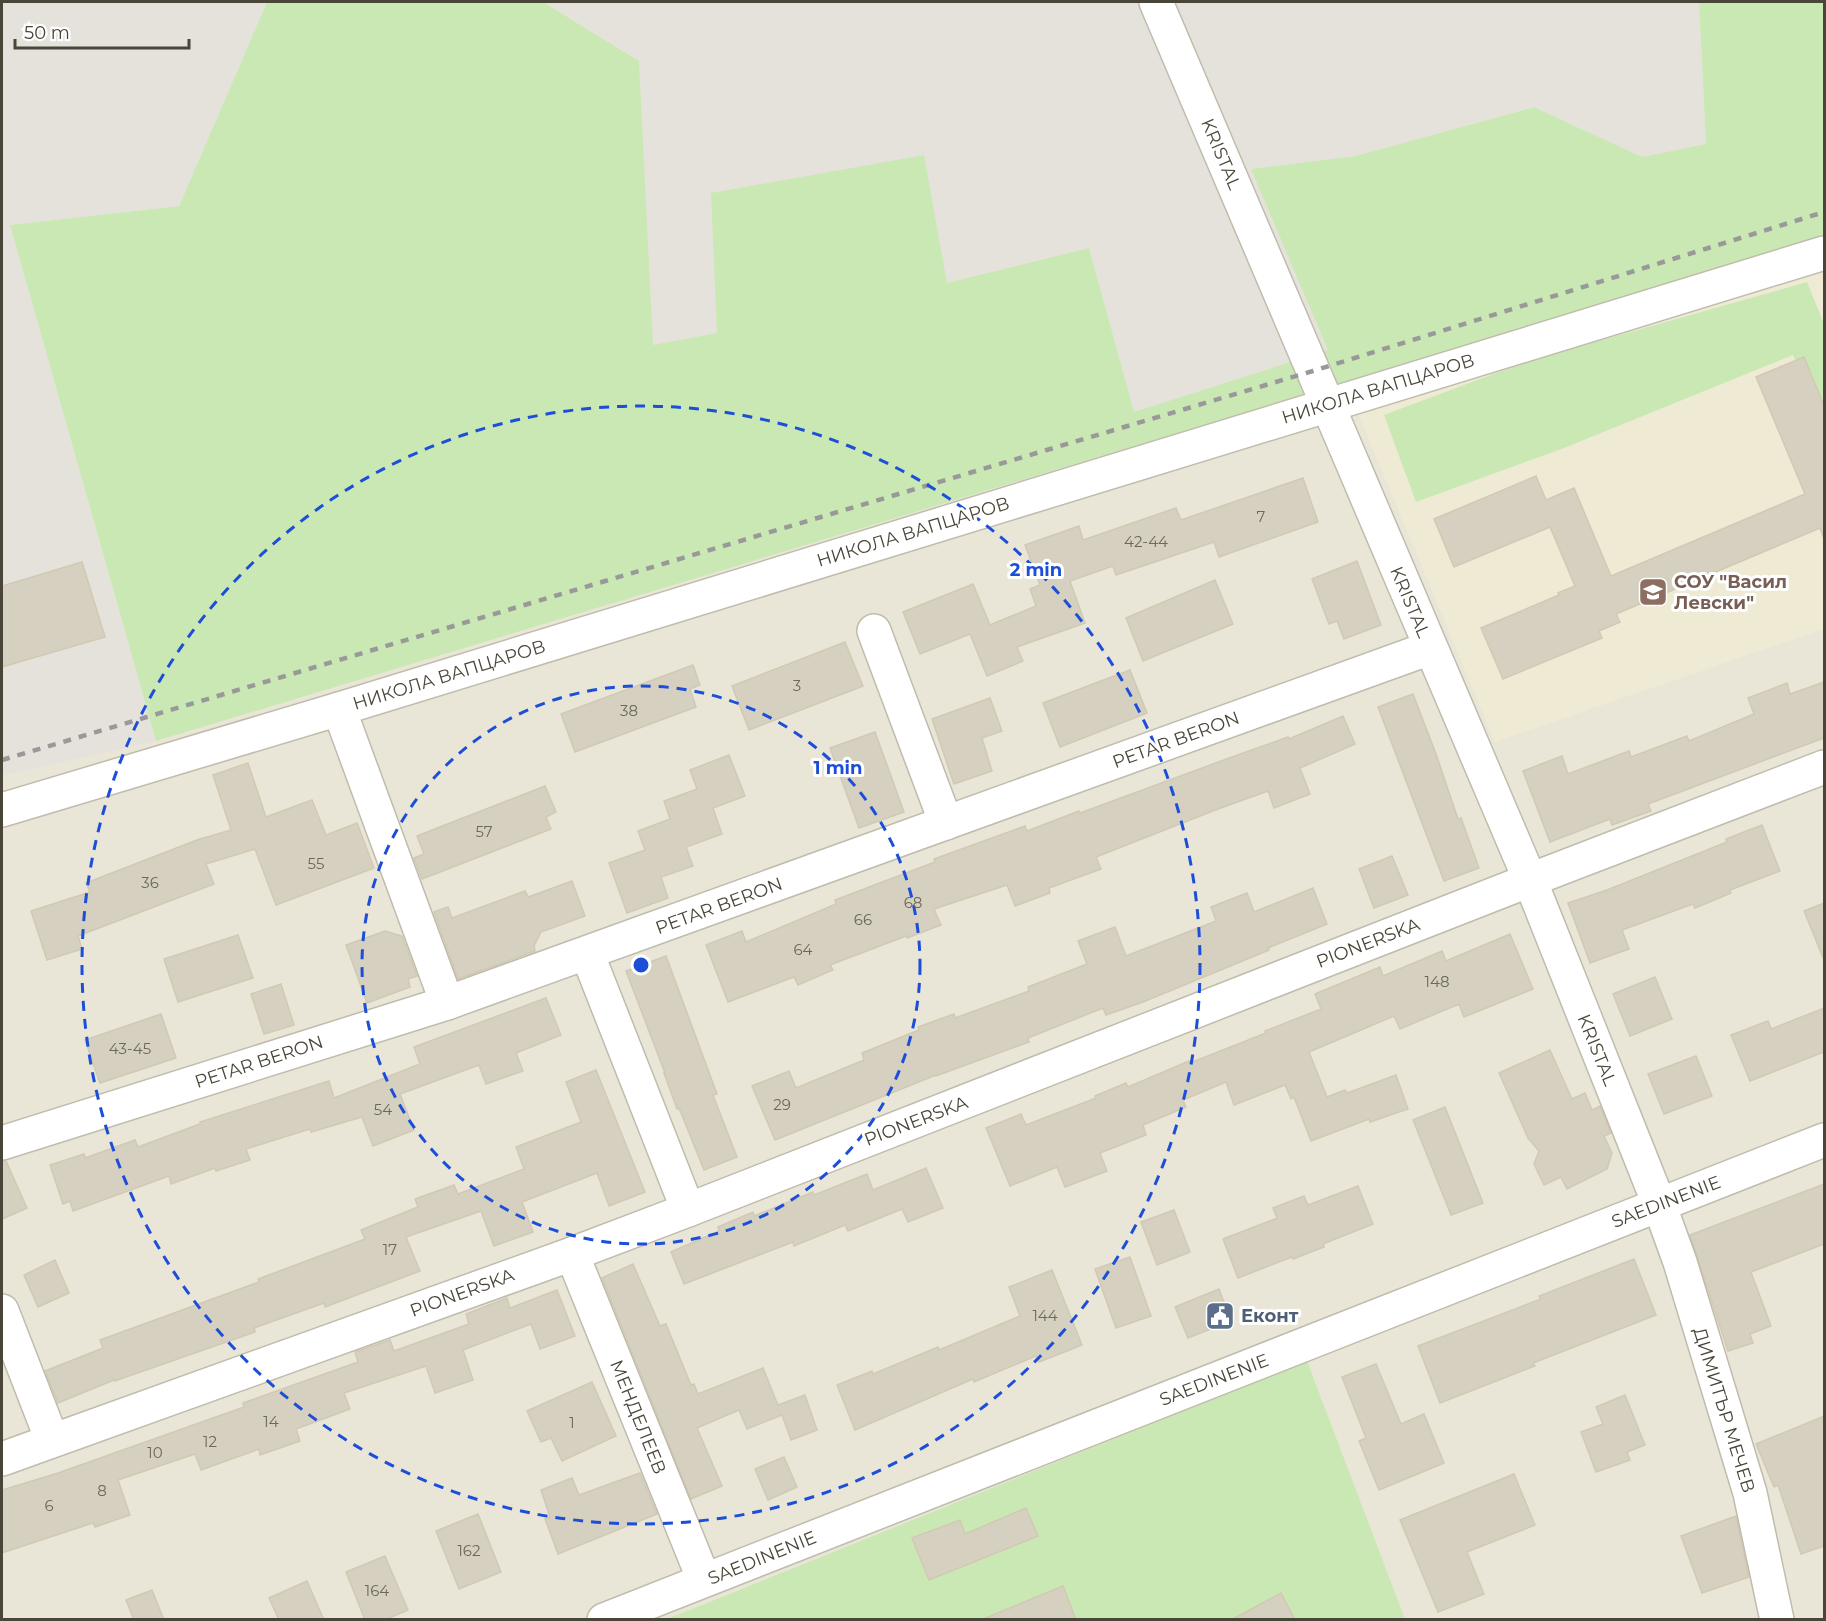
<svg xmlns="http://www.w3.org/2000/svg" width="1826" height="1621" font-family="Montserrat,sans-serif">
<rect width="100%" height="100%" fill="#f5f3ea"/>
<path fill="#e9e6d8" d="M267,2H543L639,61L1706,144L1699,2H1824V1619H2V776L156,740L10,225L179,206Z"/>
<g fill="#e5e2db">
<path d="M2,2H267L179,206L10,225L156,741L2,776Z"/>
<path d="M543,2H1699L1706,144L1642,157L1534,107L1356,156L1251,169L1329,350L1134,412L1089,248L947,283L924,156L717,333L653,345L639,61Z"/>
</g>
<path fill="#eeead4" d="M1824,272V629L1495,742L1354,404Z"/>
<g fill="#cae8b4">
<path d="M267,2H543L639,61L653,345L717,333L711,193L924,155L947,283L1089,248L1134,412L1328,350L1251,169L1356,156L1534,107L1642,157L1706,144L1699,2H1824V238L156,741L10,225L179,206Z"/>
<path d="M1807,282L1824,324V425L1793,355L1564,448L1416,502L1384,415L1531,360Z"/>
<path d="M1307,1361L1405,1619L664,1620L707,1603Z"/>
</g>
<g fill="#d6d0c0" stroke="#d1c9b3" stroke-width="1.5">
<path d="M1804,357L1824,406V539L1820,528L1616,614L1620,622L1599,631L1602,638L1503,679L1481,628L1559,595L1558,593L1575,586L1550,527L1454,567L1434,519L1536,476L1546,500L1574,488L1611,576L1805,494L1756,377Z"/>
<path d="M1303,478L1318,522L1219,557L1214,542L1116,575L1113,566L1070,581L1085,623L1017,647L1023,661L987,676L970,634L920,654L903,612L973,584L990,625L1036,606L1030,589L1040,585L1025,545L1079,526L1083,540L1176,508L1181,520Z"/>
<path d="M1357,561L1381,625L1344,639L1337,621L1329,624L1312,579Z"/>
<path d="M82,562L105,637L2,667V586Z"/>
<path d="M1215,580L1233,624L1143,661L1126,618Z"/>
<path d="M845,642L863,686L749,730L732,686Z"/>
<path d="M693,665L700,685L690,689L696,707L575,752L561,714Z"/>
<path d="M1130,670L1147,713L1060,747L1043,703Z"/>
<path d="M1824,682V738L1648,804L1651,811L1612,825L1610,819L1550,842L1523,771L1562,756L1568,774L1629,751L1631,757L1687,736L1689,741L1754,714L1748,698L1787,683L1790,694Z"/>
<path d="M1413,694L1436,754L1458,819L1461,818L1479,868L1444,881L1378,707Z"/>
<path d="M990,698L1002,731L982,738L992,771L954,784L932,719Z"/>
<path d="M1343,716L1355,744L1300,768L1310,794L1274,808L1268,791L1218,809L1096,857L1101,869L1049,888L1050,893L1015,906L1007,885L934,909L941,925L907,938L906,936L830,965L833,970L798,985L794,977L728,1002L706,945L742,931L746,942L836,904L835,900L935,862L934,859L1025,826L1027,831L1079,811L1080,813L1232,757L1288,737L1289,739Z"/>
<path d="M875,732L904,812L859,828L830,748Z"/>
<path d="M729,755L745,796L713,808L722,834L686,847L693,866L661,877L668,898L627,913L609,863L645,850L638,831L670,819L664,801L697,789L690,770Z"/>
<path d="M248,763L266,817L312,800L326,835L357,823L374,868L276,905L255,849L206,864L214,884L78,936L82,949L47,960L31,911L90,892L86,883L197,840L231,830L213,775Z"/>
<path d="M545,786L556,812L546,817L551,829L422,879L414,858L424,854L417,836Z"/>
<path d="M1762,825L1780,871L1730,890L1731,893L1695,908L1693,904L1622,930L1629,949L1590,963L1568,903L1607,890L1727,842L1726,839Z"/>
<path d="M1392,856L1408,895L1374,908L1359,869Z"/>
<path d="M572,881L585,916L541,932L534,946L535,951L458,979L434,912L448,907L452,918L525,891L528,897Z"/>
<path d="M1313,888L1327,924L1268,948L1269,950L1143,1002L1106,1015L1103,1008L1028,1038L1029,1042L936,1076V1075L775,1140L752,1086L789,1071L796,1088L864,1060L862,1053L919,1030L918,1027L954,1014L955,1018L1029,991L1028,987L1087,964L1078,941L1115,927L1126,956L1216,921L1211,907L1247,893L1254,912Z"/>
<path d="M1824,903V960L1804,911Z"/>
<path d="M385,931L402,936L417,976L408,979L410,987L367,1003L346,945Z"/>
<path d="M1510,934L1533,989L1464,1017L1459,1004L1400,1029L1394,1016L1309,1052L1327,1097L1345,1090L1347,1093L1396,1075L1408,1109L1370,1122L1369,1119L1311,1141L1294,1097L1291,1099L1285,1085L1234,1105L1226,1082L1183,1100L1186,1107L1143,1125L1146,1135L1100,1153L1107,1171L1065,1187L1057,1167L1010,1186L986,1128L1021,1114L1026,1125L1096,1098L1095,1096L1126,1083L1128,1087L1189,1061L1190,1063L1266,1033L1265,1031L1321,1009L1315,994L1380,967L1383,976L1442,951L1446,961Z"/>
<path d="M238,935L253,978L178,1002L164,959Z"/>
<path d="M666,956L717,1094L713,1095L737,1157L704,1170L679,1108L677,1109L664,1073H665L626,971Z"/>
<path d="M1655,977L1672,1019L1630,1036L1613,994Z"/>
<path d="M281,984L294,1025L264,1034L251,994Z"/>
<path d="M546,998L561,1035L516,1053L523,1071L486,1084L479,1065L400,1094L414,1130L373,1146L362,1117L311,1132L310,1129L246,1149L250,1160L216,1171L215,1168L171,1184L169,1176L73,1211L70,1201L63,1204L50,1165L84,1154L85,1158L135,1140L138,1147L200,1124V1122L329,1081L334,1098L420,1064L414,1047Z"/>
<path d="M1824,1008V1052L1750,1081L1731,1035L1768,1021L1771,1029Z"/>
<path d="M161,1014L176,1058L100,1083L85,1040Z"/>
<path d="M1550,1050L1572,1099L1585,1093L1592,1110L1600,1106L1611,1133L1604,1136L1612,1153L1607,1169L1567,1189L1561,1177L1544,1185L1534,1164L1539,1151L1528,1138L1499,1073Z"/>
<path d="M1696,1056L1712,1096L1664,1114L1648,1074Z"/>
<path d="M596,1070L645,1192L609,1206L597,1173L522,1202L533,1232L494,1246L481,1211L406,1237L420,1271L325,1307L324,1303L254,1328L255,1332L115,1381L114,1380L58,1403L45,1371L103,1348L100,1340L259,1282L258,1279L365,1239L361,1230L418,1207L415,1199L454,1185L458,1194L524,1169L516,1147L581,1122L566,1082Z"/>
<path d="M1445,1107L1483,1203L1451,1215L1413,1120Z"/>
<path d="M2,1161H6L27,1208L2,1219Z"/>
<path d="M926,1168L943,1208L908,1222L902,1209L848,1231L845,1225L794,1246L793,1242L684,1284L671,1252L719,1231L718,1227L753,1212L754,1216L813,1192L814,1195L867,1174L873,1190Z"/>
<path d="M1824,1184V1244L1751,1272L1771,1326L1750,1334L1753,1343L1728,1351L1690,1235Z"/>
<path d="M1358,1186L1373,1224L1323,1244L1324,1247L1293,1259L1292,1257L1238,1278L1223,1239L1277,1218L1273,1208L1304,1196L1308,1205Z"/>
<path d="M1174,1210L1190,1252L1157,1265L1141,1222Z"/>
<path d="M1130,1257L1151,1316L1116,1328L1095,1269Z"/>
<path d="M1634,1259L1656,1315L1533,1363L1535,1366L1440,1403L1418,1346L1541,1299L1539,1296Z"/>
<path d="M55,1260L69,1293L38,1307L24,1275Z"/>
<path d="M633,1264L660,1326L666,1324L691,1385L694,1384L698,1394L763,1368L778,1405L805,1395L817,1430L791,1440L782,1415L747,1429L739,1410L697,1428L722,1486L691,1499L602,1278Z"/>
<path d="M1052,1270L1082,1345L1039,1362L1036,1356L974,1382L973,1379L855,1430L837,1385L872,1371L873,1374L938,1347L939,1350L1020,1316L1009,1287Z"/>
<path d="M1219,1289L1231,1321L1188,1338L1175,1307Z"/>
<path d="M557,1290L575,1336L540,1349L531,1324L463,1350L473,1380L435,1393L426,1366L344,1393L350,1409L296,1429L300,1441L260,1455L259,1449L201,1470L195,1454L118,1480L130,1515L95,1527L93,1523L2,1553V1490L58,1473L244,1407L243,1403L358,1362L355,1352L390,1340L394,1351L469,1324L466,1314L507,1298L510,1308Z"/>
<path d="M1376,1364L1401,1424L1424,1414L1444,1463L1379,1490L1359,1441L1366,1438L1342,1377Z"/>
<path d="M592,1382L616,1436L562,1461L551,1438L541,1442L527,1411Z"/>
<path d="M1625,1395L1645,1445L1627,1452L1630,1460L1596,1472L1581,1432L1603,1424L1596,1407Z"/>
<path d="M1824,1416V1546L1801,1554L1778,1485L1774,1487L1756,1444Z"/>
<path d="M784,1457L797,1487L768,1500L755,1469Z"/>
<path d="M640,1473L657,1514L558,1554L545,1519L550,1517L541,1490L572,1478L579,1495Z"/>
<path d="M1514,1474L1535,1525L1467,1552L1484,1594L1438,1612L1400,1520Z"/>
<path d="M1026,1508L1038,1536L929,1580L912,1538L960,1520L965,1534Z"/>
<path d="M478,1514L501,1572L459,1589L436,1531Z"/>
<path d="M1736,1516L1749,1577L1702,1593L1681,1536Z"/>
<path d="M385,1556L408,1610L384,1620H365L346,1572Z"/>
<path d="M307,1581L324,1620H279L269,1598Z"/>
<path d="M1063,1586L1076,1620H983V1619Z"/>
<path d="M152,1590L164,1620H134L126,1600Z"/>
<path d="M1281,1593L1295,1620H1231Z"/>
</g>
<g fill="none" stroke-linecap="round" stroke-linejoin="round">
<g stroke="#c0bcad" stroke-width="36">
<g id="minor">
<path d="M1156,2L1530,880L1659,1204L1680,1262L1750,1493L1777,1620"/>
<path d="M874,631L946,823"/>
<path d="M339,709L447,1003"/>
<path d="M2,810L339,709L1824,253"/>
<path d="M587,953L688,1210"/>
<path d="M2,1143L447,1003L1430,648"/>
<path d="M572,1254L704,1580"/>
<path d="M2,1311L52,1440"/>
<path d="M2,1459L572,1254L688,1210L1530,880L1824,767"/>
<path d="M604,1620L1824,1140"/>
</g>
</g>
<use href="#minor" stroke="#fff" stroke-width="33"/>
<path stroke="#999" stroke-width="4.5" stroke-dasharray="8 8" stroke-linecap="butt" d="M2,760L1313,371L1824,212"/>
</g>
<g fill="none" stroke="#1d4ed8" stroke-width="3" stroke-dasharray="10 8">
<circle cx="641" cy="965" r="279"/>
<circle cx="641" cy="965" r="559"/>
</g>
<defs>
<g id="school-square" transform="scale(1.5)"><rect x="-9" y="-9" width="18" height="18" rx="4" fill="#8d6e63" stroke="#fff"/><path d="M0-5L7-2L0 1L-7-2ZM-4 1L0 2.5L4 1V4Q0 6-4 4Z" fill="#fff"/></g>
<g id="civic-square" transform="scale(1.5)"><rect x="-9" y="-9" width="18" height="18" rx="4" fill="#5c6f8a" stroke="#fff"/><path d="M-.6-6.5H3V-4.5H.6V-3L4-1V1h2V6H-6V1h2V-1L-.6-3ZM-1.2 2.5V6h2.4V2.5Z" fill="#fff"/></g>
</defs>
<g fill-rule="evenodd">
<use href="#school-square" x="1653" y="592"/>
<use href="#civic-square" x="1220" y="1316"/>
</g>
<g text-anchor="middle" stroke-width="6" stroke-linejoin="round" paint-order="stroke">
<g font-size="15" fill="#6c685a">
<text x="1261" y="522">7</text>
<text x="1146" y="547">42-44</text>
<text x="797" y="691">3</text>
<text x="629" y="716">38</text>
<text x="484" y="837">57</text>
<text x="316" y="869">55</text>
<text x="150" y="888">36</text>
<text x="913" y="908">68</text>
<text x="863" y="925">66</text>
<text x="803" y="955">64</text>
<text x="1437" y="987">148</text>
<text x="130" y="1054">43-45</text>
<text x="782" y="1110">29</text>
<text x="383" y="1115">54</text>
<text x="390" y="1255">17</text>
<text x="1045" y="1321">144</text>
<text x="271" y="1427">14</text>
<text x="572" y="1428">1</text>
<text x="210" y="1447">12</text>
<text x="155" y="1458">10</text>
<text x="102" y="1496">8</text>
<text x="49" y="1511">6</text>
<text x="469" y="1556">162</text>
<text x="377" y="1596">164</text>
</g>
<g font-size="18" fill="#494538" stroke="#fff">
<text transform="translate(1221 154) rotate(67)" y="6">KRISTAL</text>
<text transform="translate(1378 389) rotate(-17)" y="6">НИКОЛА ВАПЦАРОВ</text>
<text transform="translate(913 532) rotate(-17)" y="6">НИКОЛА ВАПЦАРОВ</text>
<text transform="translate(1410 602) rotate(67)" y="6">KRISTAL</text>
<text transform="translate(449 675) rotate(-17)" y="6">НИКОЛА ВАПЦАРОВ</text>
<text transform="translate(1176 740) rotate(-20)" y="6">PETAR BERON</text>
<text transform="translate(719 906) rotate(-20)" y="6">PETAR BERON</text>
<text transform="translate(1368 943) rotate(-21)" y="6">PIONERSKA</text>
<text transform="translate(1597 1050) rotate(68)" y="6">KRISTAL</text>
<text transform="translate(259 1062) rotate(-18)" y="6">PETAR BERON</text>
<text transform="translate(916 1121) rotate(-21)" y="6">PIONERSKA</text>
<text transform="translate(1666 1202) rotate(-21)" y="6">SAEDINENIE</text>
<text transform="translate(462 1293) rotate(-20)" y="6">PIONERSKA</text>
<text transform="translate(1214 1380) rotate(-21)" y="6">SAEDINENIE</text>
<text transform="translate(1724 1410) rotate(73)" y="6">ДИМИТЪР МЕЧЕВ</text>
<text transform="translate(638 1417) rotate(68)" y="6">МЕНДЕЛЕЕВ</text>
<text transform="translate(762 1558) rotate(-22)" y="6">SAEDINENIE</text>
</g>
<g font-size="18" font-weight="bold" fill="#785e54" stroke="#fff" text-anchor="start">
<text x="1674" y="588">СОУ "Васил<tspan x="1674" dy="21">Левски"</tspan></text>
</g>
<g font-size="18" font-weight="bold" fill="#4e5e75" stroke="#fff" text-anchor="start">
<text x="1241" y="1322">Еконт</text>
</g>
</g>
<circle cx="641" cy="965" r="9" fill="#1d4ed8" stroke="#fff" stroke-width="3"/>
<g font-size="18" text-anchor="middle" font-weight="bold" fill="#1d4ed8" stroke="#fff" stroke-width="6" stroke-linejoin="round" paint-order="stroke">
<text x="1036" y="576">2 min</text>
<text x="838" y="774">1 min</text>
</g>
<rect width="1826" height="1621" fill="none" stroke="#494538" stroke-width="6"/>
<path d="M15 39v9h174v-9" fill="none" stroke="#494538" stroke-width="3"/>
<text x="24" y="39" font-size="18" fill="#494538" stroke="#ffffff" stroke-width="4.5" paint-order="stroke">50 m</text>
</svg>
